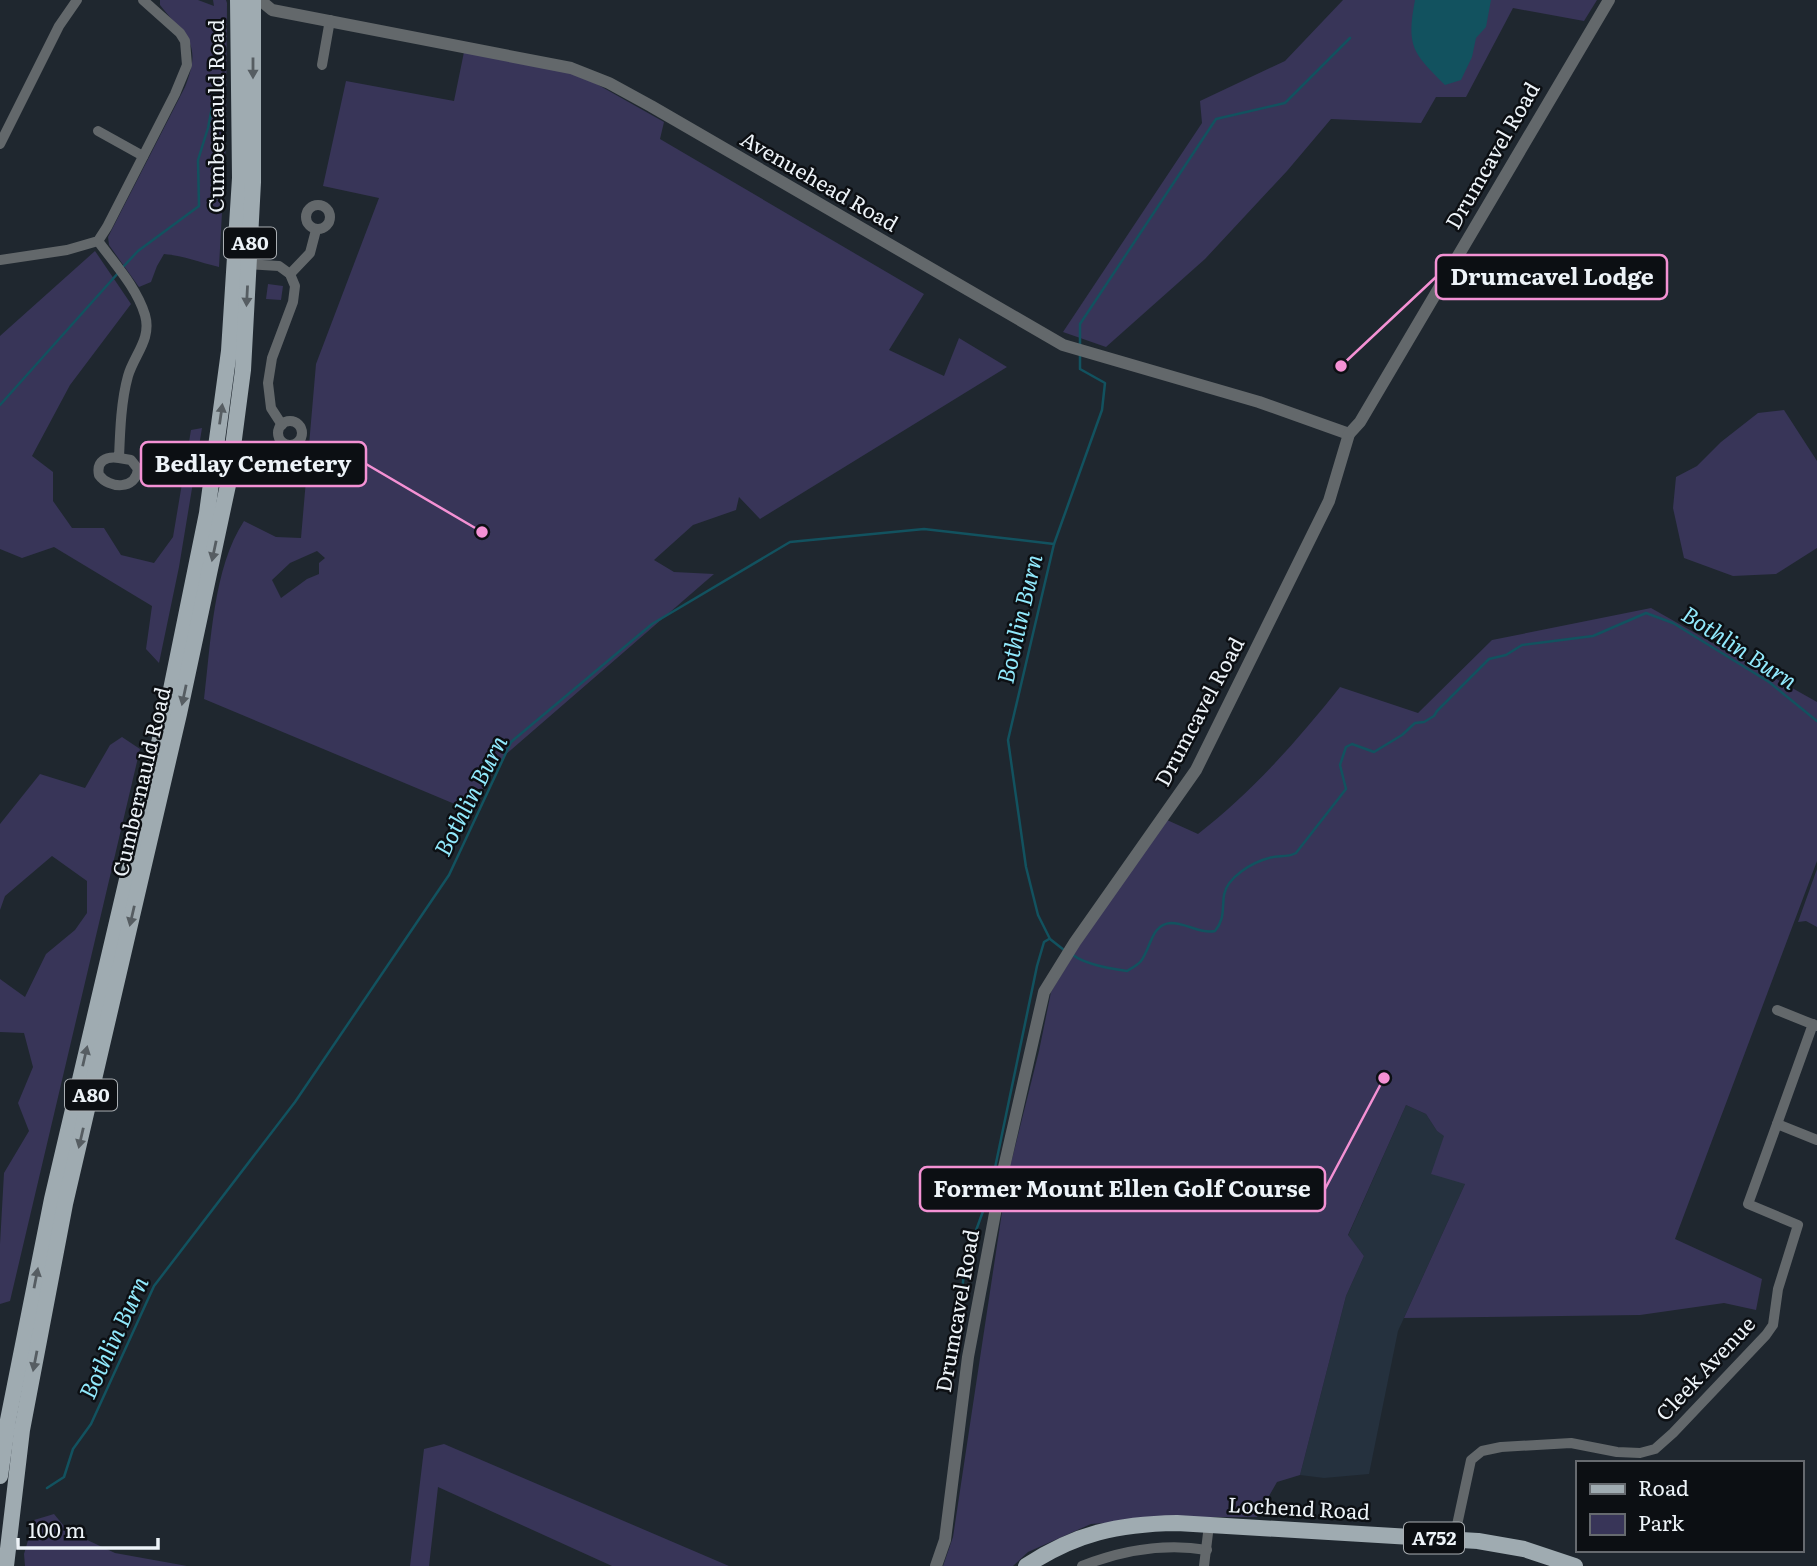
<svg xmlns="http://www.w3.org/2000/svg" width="1817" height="1566" font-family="Literata,serif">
<rect width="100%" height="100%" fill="#1f272f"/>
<path fill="#25313e" d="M1406,1105L1426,1114L1437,1131L1445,1136L1465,1184L1398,1331L1369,1474L1324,1478L1300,1475L1346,1296L1364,1256L1348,1236Z"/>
<g fill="#383558" fill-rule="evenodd">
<path d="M160,0H198L214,6L213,0H226L227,3L226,140L219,267C198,262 186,256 164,254L157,266L151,282L139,287L109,245L108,237L185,87C203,41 186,39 160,5Z"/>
<path d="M1343,0H1597L1584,21L1513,8L1466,97H1436L1421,123L1331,119L1287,171L1205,259L1106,347L1063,332L1202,123L1200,101L1285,61Z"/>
<path d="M464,52L555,69L586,78L664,122L660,139L924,294L889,350L944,376L959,338L1007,367L760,519L739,497L736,510L693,525L654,560L674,572L714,574L504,756L469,810L204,699C211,643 213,568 244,521L276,537L301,538L316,364L379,198L323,186L346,81L454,101ZM317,551L325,558L319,563V574L307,579L281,598L272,580L290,563Z"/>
<path d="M95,251L131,304L70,385L32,456L53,472V501L72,528H104L121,555L154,563L173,537L191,430L202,428L179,567L159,663L146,649L152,606L54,547L22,558L0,549V336Z"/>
<path d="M268,284L283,286L281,300L266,299Z"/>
<path d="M1784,410L1817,461V548L1776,574L1733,576L1684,558L1673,508L1676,477L1697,466L1721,442L1758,413Z"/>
<path d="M1651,608L1817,702V861L1675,1239L1762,1279L1756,1310L1724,1303L1640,1315L1404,1318L1465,1184L1431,1174L1444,1136L1437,1131L1426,1114L1406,1105L1348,1235L1364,1256L1346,1296L1300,1475L1277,1482L1257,1517H1190L1091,1524L1028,1552L1013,1566H943L953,1537L1007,1179L1039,1051L1051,992L1085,936L1167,820L1198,834C1253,791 1297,741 1340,687L1418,713L1492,640Z"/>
<path d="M122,737L140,749L10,1301L0,1304V1244L4,1173L29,1131L18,1103L33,1067L24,1033L0,1032V979L25,997L46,954L75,930L87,913V881L52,856L5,896L0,910V824L40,774L85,788L110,745Z"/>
<path d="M1817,869V927L1806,921L1798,922Z"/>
<path d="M444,1444L729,1566H612L438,1487L429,1566H410L424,1449Z"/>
<path d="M54,1514L68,1531L115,1553L187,1566H25L24,1554L34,1520Z"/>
</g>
<path fill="#12525f" d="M1415,0H1491L1486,27L1476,38L1472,57L1461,80L1445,85C1413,53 1406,47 1415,0Z"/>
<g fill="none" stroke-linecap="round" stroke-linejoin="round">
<g stroke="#12525f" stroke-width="2.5">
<path d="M123,267L138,251L199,206L198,160L208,128L215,92"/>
<path d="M1080,347V324L1216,119L1285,103L1350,38"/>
<path d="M0,405L119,272"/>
<path d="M1054,544L1102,410L1105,383L1080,369V353"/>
<path d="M1073,955C1085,964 1112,969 1127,971C1132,968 1138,965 1141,961C1151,948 1151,924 1171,923C1186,923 1200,934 1215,931C1225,919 1222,909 1224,895C1227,877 1253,862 1269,858C1279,855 1287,858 1296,853L1346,789L1340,765L1346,747L1352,744L1374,752L1402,735L1415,723L1424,722L1434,716L1437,711L1489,659L1506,655L1522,645L1593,636L1646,613L1673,623L1769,682L1817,721"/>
<path d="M962,1290L966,1258L990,1192L1037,966L1044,942L1049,939"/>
<path d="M47,1488L64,1477L73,1449L91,1424L154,1286L295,1102L449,875L511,742L652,624L790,542L924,529L1054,544L1008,740L1026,867L1038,915L1050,939L1064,950"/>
</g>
<g stroke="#63686b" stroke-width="10">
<path d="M322,65L330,20"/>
<path d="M98,131L143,156"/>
<path d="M0,144L59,26L77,0"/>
<circle cx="318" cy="217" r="12"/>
<path d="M98,241C114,263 137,288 145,315C152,339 134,355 128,376C121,401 120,432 119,458L131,460L138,469C136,490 109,489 99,475C96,461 106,456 119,458"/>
<path d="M0,260L67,250L98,241L107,227L175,94L187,65L185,41L180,33L143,0"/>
<path d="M246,264L279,266L290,274L295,286L293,302L272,358L268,383L271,408L282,425"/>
<path d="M290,274L310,253L316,230"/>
<circle cx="290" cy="433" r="12"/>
<path d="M1777,1010L1817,1026"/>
<path d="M1777,1124L1813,1024"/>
<path d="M1454,1539L1471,1460L1482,1451L1501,1447L1571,1443L1617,1452L1640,1453L1655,1449L1673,1433L1766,1335L1773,1325L1778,1289L1798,1225L1748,1204L1777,1124L1817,1140"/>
<path d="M1082,1566C1123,1550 1164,1543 1207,1550"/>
<path d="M1204,1566L1209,1525"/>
</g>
<g stroke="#63686b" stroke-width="12">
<path d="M260,0L272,10L571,68L609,83L651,106L1063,345L1259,402L1349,434"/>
<path d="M936,1566L945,1540L968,1357L1002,1176L1044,992L1075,942L1196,770L1329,501L1349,434L1360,422L1609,0"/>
</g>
<g stroke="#9fabb1" stroke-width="16">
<path d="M0,1476L8,1420L52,1199L167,709L207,513L229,351L240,178L238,0"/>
<path d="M6,1566L22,1430L65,1204L179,714L228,485L243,370L253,182V0"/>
<path d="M1026,1566C1076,1533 1118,1524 1177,1523L1478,1541L1524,1549L1575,1566"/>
</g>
</g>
<defs><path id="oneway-solid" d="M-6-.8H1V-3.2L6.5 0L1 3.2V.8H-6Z" transform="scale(1.75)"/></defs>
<g fill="#565d62">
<use href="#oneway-solid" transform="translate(253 68) rotate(90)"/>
<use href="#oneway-solid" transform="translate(247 296) rotate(93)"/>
<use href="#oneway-solid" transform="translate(221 414) rotate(-82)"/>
<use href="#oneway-solid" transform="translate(214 551) rotate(102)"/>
<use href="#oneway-solid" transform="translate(184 695) rotate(102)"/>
<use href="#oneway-solid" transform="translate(132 916) rotate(103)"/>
<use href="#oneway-solid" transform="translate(85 1056) rotate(-77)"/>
<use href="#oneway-solid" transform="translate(81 1138) rotate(103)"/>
<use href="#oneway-solid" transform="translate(36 1278) rotate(-79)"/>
<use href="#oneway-solid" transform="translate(35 1361) rotate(101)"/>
</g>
<g text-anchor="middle" stroke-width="5" stroke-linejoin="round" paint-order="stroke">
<g fill="#0c0f13" stroke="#aaafb3" stroke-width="2">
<rect x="224" y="227.5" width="52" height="31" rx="5"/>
<rect x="65" y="1079.5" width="52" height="31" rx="5"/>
<rect x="1404" y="1522.5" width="60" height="31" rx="5"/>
</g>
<g font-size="19" font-weight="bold" fill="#edf3f8">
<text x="250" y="250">A80</text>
<text x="91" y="1102">A80</text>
<text x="1434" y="1545">A752</text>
</g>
<g font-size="21" fill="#edf3f8" stroke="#0c0f13">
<text transform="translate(217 116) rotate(-90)" y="7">Cumbernauld Road</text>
<text transform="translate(1493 156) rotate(-60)" y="7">Drumcavel Road</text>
<text transform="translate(819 182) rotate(30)" y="7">Avenuehead Road</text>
<text transform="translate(1200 712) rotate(-62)" y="7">Drumcavel Road</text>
<text transform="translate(142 782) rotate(-77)" y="7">Cumbernauld Road</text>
<text transform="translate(958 1311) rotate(-80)" y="7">Drumcavel Road</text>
<text transform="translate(1706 1369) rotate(-47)" y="7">Cleek Avenue</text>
<text transform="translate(1299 1509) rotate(3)" y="7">Lochend Road</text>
</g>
<g font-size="23" font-style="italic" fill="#91e9fc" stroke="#0c0f13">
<text transform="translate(1020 619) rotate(-77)" y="8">Bothlin Burn</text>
<text transform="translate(1739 648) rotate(33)" y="8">Bothlin Burn</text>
<text transform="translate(471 796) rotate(-63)" y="8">Bothlin Burn</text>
<text transform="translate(114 1338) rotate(-65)" y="8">Bothlin Burn</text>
</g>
</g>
<path fill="none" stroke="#f491d4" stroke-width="2.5" d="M1341 366L1436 277M482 532L366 464M1384 1078L1325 1189"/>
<g fill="#f491d4" stroke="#0c0f13" stroke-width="2.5">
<circle cx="1341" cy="366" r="7"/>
<circle cx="482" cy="532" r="7"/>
<circle cx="1384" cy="1078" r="7"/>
</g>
<g fill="#0c0f13" stroke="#f491d4" stroke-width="2.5">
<rect x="1436" y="255" width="231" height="44" rx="7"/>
<rect x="141" y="442" width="225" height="44" rx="7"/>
<rect x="920" y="1167" width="405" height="44" rx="7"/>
</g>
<g font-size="23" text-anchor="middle" font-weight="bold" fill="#edf3f8">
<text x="1552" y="285">Drumcavel Lodge</text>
<text x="253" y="472">Bedlay Cemetery</text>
<text x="1122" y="1197">Former Mount Ellen Golf Course</text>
</g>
<rect x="1576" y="1461" width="228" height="91" fill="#0c0f13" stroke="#666a6f" stroke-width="2"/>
<rect x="1590" y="1484" width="35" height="10" fill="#9fabb1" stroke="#666a6f" stroke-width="2"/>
<text x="1638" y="1496" font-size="21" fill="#edf3f8">Road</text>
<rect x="1590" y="1514" width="35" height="21" fill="#383558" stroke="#666a6f" stroke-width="2"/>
<text x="1638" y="1531" font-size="21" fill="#edf3f8">Park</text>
<path d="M18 1538v10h140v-10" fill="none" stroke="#edf3f8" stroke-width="3.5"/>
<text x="28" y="1538" font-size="21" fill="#edf3f8" stroke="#0c0f13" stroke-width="5" paint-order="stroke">100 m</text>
</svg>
